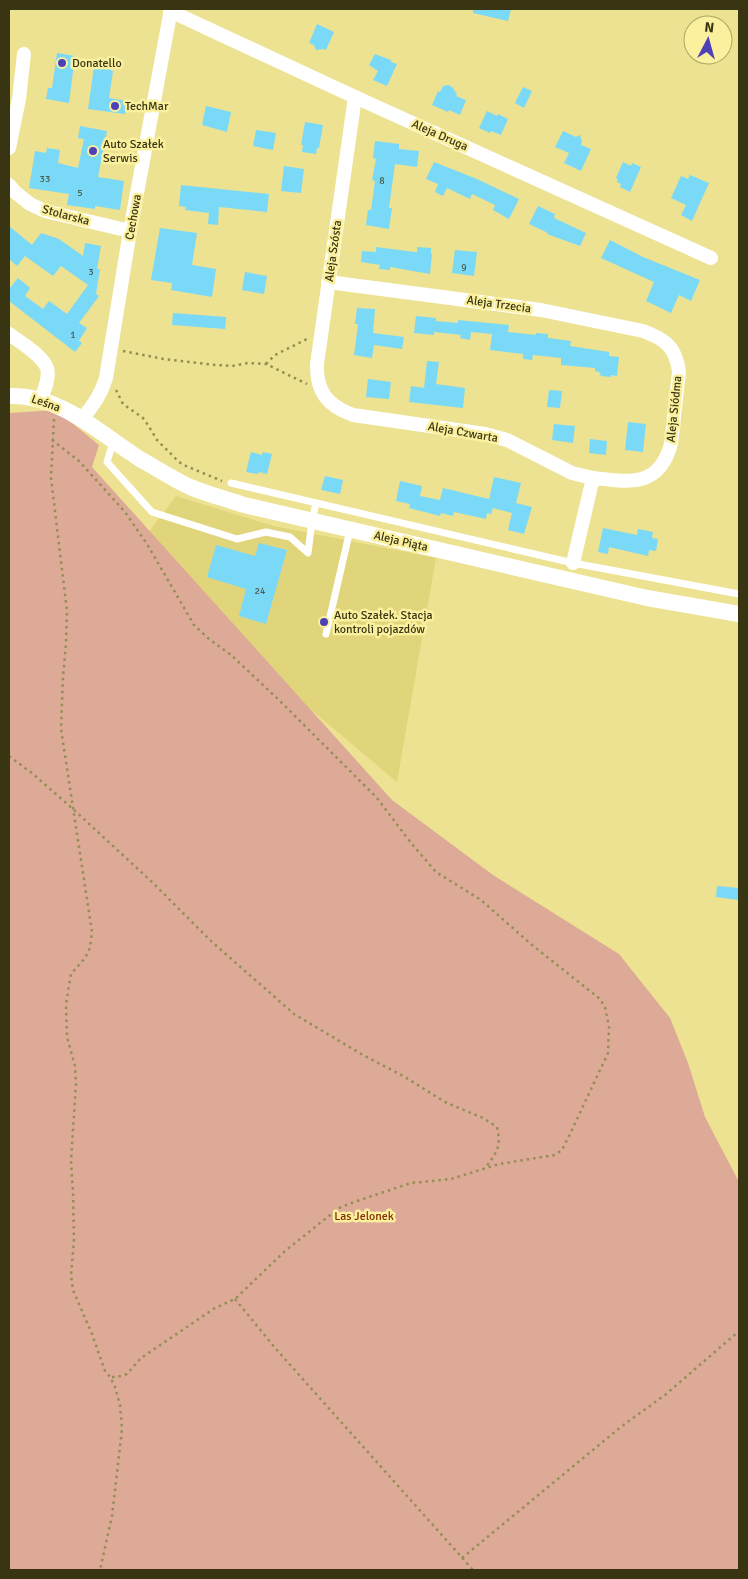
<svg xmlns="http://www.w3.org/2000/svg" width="748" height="1579" font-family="Signika,sans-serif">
<rect width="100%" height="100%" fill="#ece291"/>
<path fill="#e1d57c" d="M176,496L274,526L436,558L397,782L283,686L145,537Z"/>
<path fill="#ddaa97" d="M56,410L99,445L92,467L392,800L493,875L619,954L670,1018L688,1063L705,1117L739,1182V1570H9V413Z"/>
<g fill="#7bd9f8">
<path d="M473,9H511L508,21L473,13Z"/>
<path d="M317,24L334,32L326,50L323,49L316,50L314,45L309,43Z"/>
<path d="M57,53L75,56L69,103L46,99L48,88H52Z"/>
<path d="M375,54L391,60V62L397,64L387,86L373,80L378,71L369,65Z"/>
<path d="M94,67L112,70L111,71H113L109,98L127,101L125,114L88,109Z"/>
<path d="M448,85L452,87L457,94L456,96L466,100L460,115L449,110L448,112L432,105L438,91L440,92L443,86Z"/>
<path d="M523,87L532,91L524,108L515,103Z"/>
<path d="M206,106L231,112L227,132L202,125Z"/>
<path d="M487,111L497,116L498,114L508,119L501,135L491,131L490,133L479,128Z"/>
<path d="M305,122L323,125L319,148H317L316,154L302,152L303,145H301Z"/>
<path d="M80,126L107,131L98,177L124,181L120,210L95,206V209L67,205L69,194L29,188L35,151L46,153L47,148L60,150L58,163L78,168L84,139L78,138Z"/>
<path d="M256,130L276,133L273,150L253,146Z"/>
<path d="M563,131L576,137L580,135L582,142L581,145L591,149L581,171L564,163L569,153L555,147Z"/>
<path d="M375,141L399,144V149L419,151L417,167L395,164L389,208H392L389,229L366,225L368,210H371L375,181L372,180L376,159L373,158Z"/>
<path d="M434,162L477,179L519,199L509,219L493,210L495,205L472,194L470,199L447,188L443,196L435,192L438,184L426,179Z"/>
<path d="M623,162L631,166L632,163L641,167L630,192L620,187L621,184L617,182L618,179L616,178Z"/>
<path d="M284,166L304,169L301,193L281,191Z"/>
<path d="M690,175L709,183L692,221L681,215L686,205L671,198L681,176L688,179Z"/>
<path d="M181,185L269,194L267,212L219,207L218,225L208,224L209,213L185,210L186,207L179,206Z"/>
<path d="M538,206L555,214L554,218L586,233L580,246L547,234L548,233L529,224Z"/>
<path d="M9,226L32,245L41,233L59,239L83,256L85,243L101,246L97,269H100L96,294L99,296L79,323L87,328L79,341L82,343L75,352L9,301V289L18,278L30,288L25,296L43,309L49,301L67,314L88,285L61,266L53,276L25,256L17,266L9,259Z"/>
<path d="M160,228L197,233L192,265L216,269L212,297L171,290L172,283L151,280Z"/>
<path d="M610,240L643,257L700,280L691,301L679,295L671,313L646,301L654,282L601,258Z"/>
<path d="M376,247L415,252H417V247L431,248V254H432L430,274L390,267V270L379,269L380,265L361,262L362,251L376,252Z"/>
<path d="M455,250L477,252L474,276L452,273Z"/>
<path d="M245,272L267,276L264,294L242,290Z"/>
<path d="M357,308L375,309L373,333L404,337L402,349L374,345L372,358L354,355L358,324H355Z"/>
<path d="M173,313L226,317L225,329L172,325Z"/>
<path d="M416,316L436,318V321L458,323V320L509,325L508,332L536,335V333L548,334V338L571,341L570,346L609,352V356L619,357L617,376L611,375V377L601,376L599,372L595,371V368L561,365V358L533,355L532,360L523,359V354L490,350L492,334L471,332L470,340L460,338L461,335L434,332V335L414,333Z"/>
<path d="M427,361L439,362L436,384L465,388L463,408L409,402L411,386L424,388Z"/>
<path d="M368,379L391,382L389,399L366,397Z"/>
<path d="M549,390L562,391L560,408L547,407Z"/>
<path d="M628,422L646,424L643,452L625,450Z"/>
<path d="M554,424L575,426L573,443L552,440Z"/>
<path d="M590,439L607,441L606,455L589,453Z"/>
<path d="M251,452L262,455L263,452L272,454L267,474L259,472L258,474L246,472Z"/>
<path d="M325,476L343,480L340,494L321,490Z"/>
<path d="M494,477L521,483L516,503L532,507L524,534L508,530L512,513L493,508L491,514L487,513L486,519L454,512L453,516L441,513L440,516L409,508L410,504L396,501L400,481L422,486L420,496L440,500L443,488L489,499Z"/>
<path d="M603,528L637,535L638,529L653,532L652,538L658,539L656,551L649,550L648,556L609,547L608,554L598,552Z"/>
<path d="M259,543L287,550L266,624L239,616L246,589L207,577L216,545L255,556Z"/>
<path d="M717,886L739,888V900L716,897Z"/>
</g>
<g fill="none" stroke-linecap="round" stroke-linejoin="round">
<g stroke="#958e54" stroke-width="2.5" stroke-dasharray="2.5 4" stroke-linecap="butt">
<path d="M123,351L164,359L216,365L232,366L248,363L266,364L307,384"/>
<path d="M266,364L275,355L307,339"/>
<path d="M116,390L123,404L143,418L148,425L157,440L179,462L186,466L222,481"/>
<path d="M54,419L51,478L67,611L66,643L63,677L61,729L92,932L90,948L85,958L71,974L66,1004L67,1037L75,1066L76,1083L71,1161L73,1193L74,1240L71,1275L73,1290L92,1334L105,1371L110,1377L115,1387L120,1405L122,1429L112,1516L100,1570"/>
<path d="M52,440L79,461L125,512L147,544L194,625L209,639L231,655L279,700L377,798L411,843L436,872L481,900L532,945L600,999L605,1007L609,1027L608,1053L570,1134L562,1150L555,1155L499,1164L451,1179L411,1183L354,1202L339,1208L285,1251L235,1299L215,1308L141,1358L127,1374L117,1377H110"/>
<path d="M9,756L33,774L73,809L152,882L212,942L294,1014L363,1055L405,1077L445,1102L483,1118L497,1127C501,1146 498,1151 486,1167"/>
<path d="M235,1299L276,1349L473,1570"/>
<path d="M462,1558L622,1426L665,1395L739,1331"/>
</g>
<g stroke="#fff" stroke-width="7">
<path d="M113,442L107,462L152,512L237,539L266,532L290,537L308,553L312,521L316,503"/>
<path d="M231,483L573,563L739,594"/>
<path d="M326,634L350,530"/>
</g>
<g stroke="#fff" stroke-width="14">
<path d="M170,11L355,97L711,258"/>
<path d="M355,97L317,364C316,392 328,406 353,415L485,434L507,440L572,473L593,478"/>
<path d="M9,148L19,99L24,54"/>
<path d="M9,185L15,192L30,204L45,211L130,231"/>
<path d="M328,282L541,310L643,331C665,339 676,347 679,372L671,444C659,488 629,482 593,478L573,563"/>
<path d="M9,334C20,342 42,355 47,368C50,377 44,391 41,399"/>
<path d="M81,419C93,407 101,395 106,378L130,231L171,9"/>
</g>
<path stroke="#fff" stroke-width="16" d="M9,396C60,394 99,433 140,459C156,468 173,479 190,487C207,494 226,499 244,505L647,598L739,614"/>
</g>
<g fill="#4e40b7" stroke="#faf09e" stroke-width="2">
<circle cx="62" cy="63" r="5"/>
<circle cx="115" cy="106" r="5"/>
<circle cx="93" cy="151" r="5"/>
<circle cx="324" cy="622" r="5"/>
</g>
<g text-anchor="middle" stroke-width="5" stroke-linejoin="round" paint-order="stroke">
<g font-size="10" fill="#4a5e4c">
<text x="45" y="182">33</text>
<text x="382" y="184">8</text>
<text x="80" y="196">5</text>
<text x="464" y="271">9</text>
<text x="91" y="275">3</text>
<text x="73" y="338">1</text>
<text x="260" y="594">24</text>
</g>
<g font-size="12" fill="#393513" stroke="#faf09e" text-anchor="start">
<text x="72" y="67">Donatello</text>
<text x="125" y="110">TechMar</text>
<text x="103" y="148">Auto Szałek<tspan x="103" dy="14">Serwis</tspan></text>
<text x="334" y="619">Auto Szałek. Stacja<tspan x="334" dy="14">kontroli pojazdów</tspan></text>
</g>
<g font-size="12" fill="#393513" stroke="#faf09e">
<text transform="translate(440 135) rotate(24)" y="4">Aleja Druga</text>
<text transform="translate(66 215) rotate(15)" y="4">Stolarska</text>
<text transform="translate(133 217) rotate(-80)" y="4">Cechowa</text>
<text transform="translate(333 251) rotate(-82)" y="4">Aleja Szósta</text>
<text transform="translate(499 304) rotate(8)" y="4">Aleja Trzecia</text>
<text transform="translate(46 403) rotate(19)" y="4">Leśna</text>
<text transform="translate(674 409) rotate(-84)" y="4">Aleja Siódma</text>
<text transform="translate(463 432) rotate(10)" y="4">Aleja Czwarta</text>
<text transform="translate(401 541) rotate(13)" y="4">Aleja Piąta</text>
</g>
<g font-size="12" fill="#852e00" stroke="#faf09e">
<text x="364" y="1220">Las Jelonek</text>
</g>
</g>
<rect width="748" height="1579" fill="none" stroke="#393513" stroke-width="20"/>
<g transform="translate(708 40) rotate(6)"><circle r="24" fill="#faf09e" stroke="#ada566"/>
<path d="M0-4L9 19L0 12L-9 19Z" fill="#4e40b7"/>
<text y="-8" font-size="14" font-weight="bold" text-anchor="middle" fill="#393513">N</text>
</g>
</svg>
